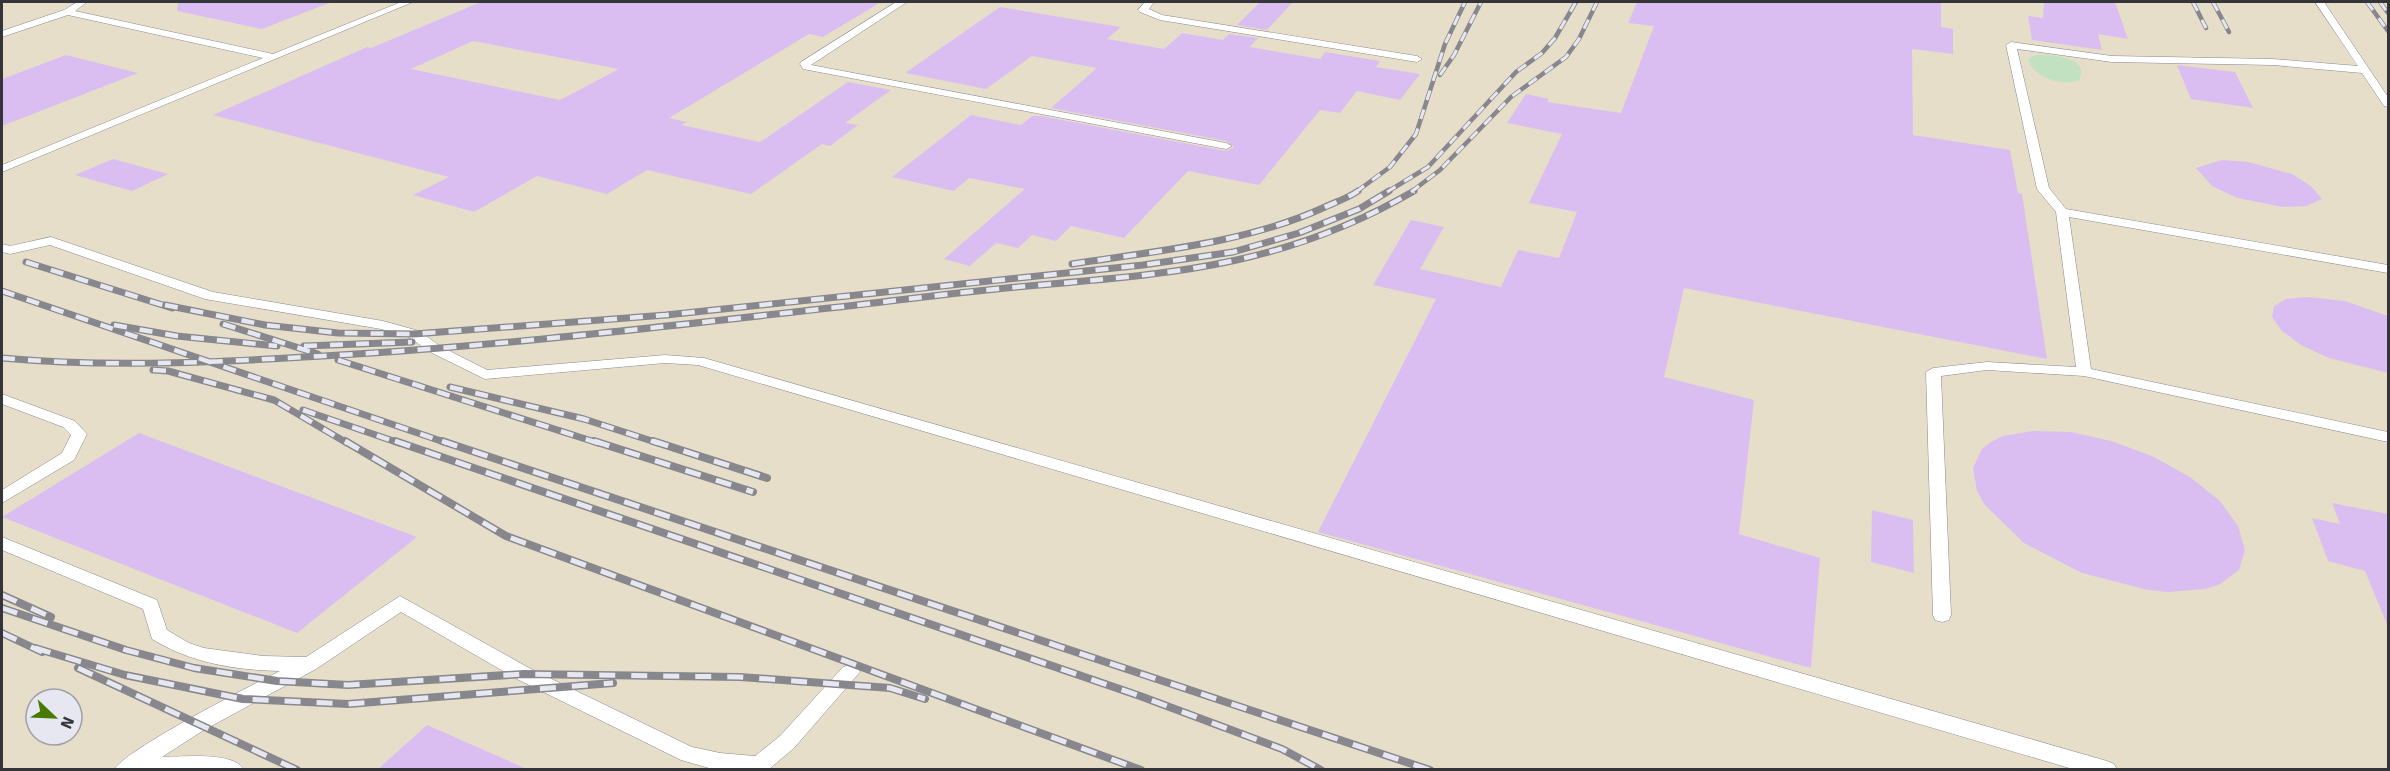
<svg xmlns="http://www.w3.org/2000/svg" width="2390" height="771" font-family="Signika,sans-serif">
<rect width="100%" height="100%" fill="#e7e7f1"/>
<path fill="#e6dec9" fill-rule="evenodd" d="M2,2H2388V769L2,770ZM36,699H72V735H36Z"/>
<path fill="#c2e1c0" d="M2036,55C2050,55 2091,56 2079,80C2062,87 2032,77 2028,59Z"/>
<g fill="#dbbef1" fill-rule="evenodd">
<path d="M178,2H329V3L262,29L177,11Z"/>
<path d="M481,2H881L823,37L809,34L669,118L687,122L681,125L760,142L848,82L891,90L845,123L858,125L830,146L822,144L751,194L647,170L607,194L537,176L474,212L413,195L449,177L213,115L367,47L371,48ZM473,41L619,69L560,100L411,69Z"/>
<path d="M1260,2H1293L1267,30L1237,25Z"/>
<path d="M1637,2H1941V27L1953,29V54L1912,49L1913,135L2010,150L2018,193L2022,194L2047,359L1684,288L1664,377L1754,400L1739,534L1820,558L1811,668L1318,532L1436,299L1373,285L1411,220L1444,227L1420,269L1501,287L1518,250L1559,258L1577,212L1529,203L1562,134L1507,123L1526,94L1549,99L1547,102L1621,113L1654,26L1628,23Z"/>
<path d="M2044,2H2115L2128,39L2098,34L2102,50L2032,40L2028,16L2043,18Z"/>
<path d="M1000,7L1121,27L1107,39L1164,49L1182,33L1223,40L1229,34L1258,38L1250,47L1320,59L1325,52L1380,61L1376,67L1420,74L1400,100L1357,91L1340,113L1320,110L1259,185L1188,171L1124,238L1071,226L1056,241L1032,235L1018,248L996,243L970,266L944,259L1025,189L969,178L954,191L892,177L971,115L1021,125L1032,116H1041L1226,151L1234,147L1226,141L1051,108L1097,68L1032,56L986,89L905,73Z"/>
<path d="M66,55L138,73L2,126V79Z"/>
<path d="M2177,65L2235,72L2253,108L2191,99Z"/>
<path d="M113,159L168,174L132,191L75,175Z"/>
<path d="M2222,160L2248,162L2292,174L2311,186L2322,199L2307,206L2283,207L2237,198L2212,186L2196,168Z"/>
<path d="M2307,297L2345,301L2388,316V373L2329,358L2301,345L2282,331L2272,317L2274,306L2286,299Z"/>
<path d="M2033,431L2071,432L2111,441L2152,456L2190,477L2220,501L2238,526L2245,550L2239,570L2219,585L2204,589L2168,592L2148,590L2082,573L2024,543L1984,504L1977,491L1973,468L1982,449L1991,442L2003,436Z"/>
<path d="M139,433L417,537L297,633L2,517Z"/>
<path d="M2332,503L2388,514V627L2365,571L2328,561L2312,518L2340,524Z"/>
<path d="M1872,510L1913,520L1914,573L1871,562Z"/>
<path d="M427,725L529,770H377Z"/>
</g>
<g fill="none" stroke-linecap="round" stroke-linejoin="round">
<g stroke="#878891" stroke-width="1">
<g id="service">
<path d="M77,2H87L75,11L273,54L401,2H413L2,172V165L263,58L68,15L2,37V31L64,10Z"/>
<path d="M896,2H907L811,65L1226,143L1232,146L1226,149L803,69L800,64L801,62Z"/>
<path d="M1145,2H1154L1149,9L1162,15L1417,56L1422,59L1417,62L1160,20L1140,12L1138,10Z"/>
<path d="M2315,2H2324L2388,97V107L2384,106L2362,73L2273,65L2112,62L2017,49L2049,188L2066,209L2388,265V273L2069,217L2091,369L2388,432V442L2084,376L1987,370L1941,376L1951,615L1949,620L1942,622L1935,620L1933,615L1926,372L1933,368L1987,362L2076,367L2056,212L2037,189L2006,45L2011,42L2112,56L2273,59L2358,66Z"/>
<path d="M51,237L213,292L383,321L419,331L440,346L487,370L665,355L704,358L2107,761L2114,764L2117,770H2076L698,365L665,363L485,379L430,352L409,337L381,329L205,299L50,245L10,254L2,252V244L10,246Z"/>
<path d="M2,394L75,421L87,434L74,460L2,503V490L62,453L71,435L63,427L2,404Z"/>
<path d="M2,537L157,600L167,630L189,643L204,648L263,656L306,657L400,596L531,669L692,747L720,753L755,756L780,736L843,667L850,665L857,667L860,672L794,748L768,770H716L681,760L517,679L401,612L316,669L204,730L162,757C181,757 235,751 244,770H114C124,750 252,685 280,671C235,670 191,663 152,639L143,609L2,550Z"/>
</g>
</g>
<use href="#service" fill="#fff" fill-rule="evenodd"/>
<g stroke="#87878d" stroke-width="4.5">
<g id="rail-far2">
<path d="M2193,2L2206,28"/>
<path d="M2213,2L2229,32"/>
<path d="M2367,2L2388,31"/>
<path d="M2380,2L2388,13"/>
<path d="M1440,75L1454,55L1481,2"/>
<path d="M1356,192L1390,167L1416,134L1445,44L1465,2"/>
<path d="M1387,192L1428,167L1516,72L1542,53L1555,38L1576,2"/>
<path d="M1411,192L1440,170L1511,97L1566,57L1579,39L1597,2"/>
</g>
</g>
<g stroke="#87878d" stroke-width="7">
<g id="rail-far1">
<path d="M26,262L172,308"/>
<path d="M1072,264C1156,251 1247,243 1325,207C1336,202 1348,198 1358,191"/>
<path d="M2,291L447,443"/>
<path d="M165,305L265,325L338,333L414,334L666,315L1143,265L1233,252L1299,233L1359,209L1389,191"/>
<path d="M223,324L318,354"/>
<path d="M114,325L177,336L277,346"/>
<path d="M304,346L412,342"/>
<path d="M2,358C102,367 203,363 304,357C486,348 667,326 848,306C901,300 953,293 1006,288C1159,274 1276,271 1414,191"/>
<path d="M338,360L598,443"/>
<path d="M153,370L168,371L274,400L347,443"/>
<path d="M450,387L584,419L658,443"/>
<path d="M303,410L399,443"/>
</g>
</g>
<g stroke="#87878d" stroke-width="8">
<g id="rail">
<path d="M345,441L506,536L1141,770"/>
<path d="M395,441L1140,696L1282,749L1321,770"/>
<path d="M442,441L1430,770"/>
<path d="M594,441L753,492"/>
<path d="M653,441L767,478"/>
<path d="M2,595L51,617"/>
<path d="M2,608L126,650L194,668L277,681L348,685L524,674L740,677L890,688L925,699"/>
<path d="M2,633L42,652"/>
<path d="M35,648L125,675L243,699L348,704L613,683"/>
<path d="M78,668L297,770"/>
</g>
</g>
<use href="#rail-far2" stroke="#e7e7f1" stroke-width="3" stroke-dasharray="10" stroke-linecap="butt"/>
<use href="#rail-far1" stroke="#e7e7f1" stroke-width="4.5" stroke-dasharray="13" stroke-linecap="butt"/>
<use href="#rail" stroke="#e7e7f1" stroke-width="5" stroke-dasharray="16" stroke-linecap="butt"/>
</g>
<rect width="2390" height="771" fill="none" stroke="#353539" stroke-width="6"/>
<g transform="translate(54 717) rotate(113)"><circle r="28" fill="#e7e7f1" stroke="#a0a0a7" stroke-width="1.5"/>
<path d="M0-4.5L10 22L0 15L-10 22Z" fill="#487901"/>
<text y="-9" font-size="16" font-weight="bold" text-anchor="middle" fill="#353539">N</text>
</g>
</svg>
